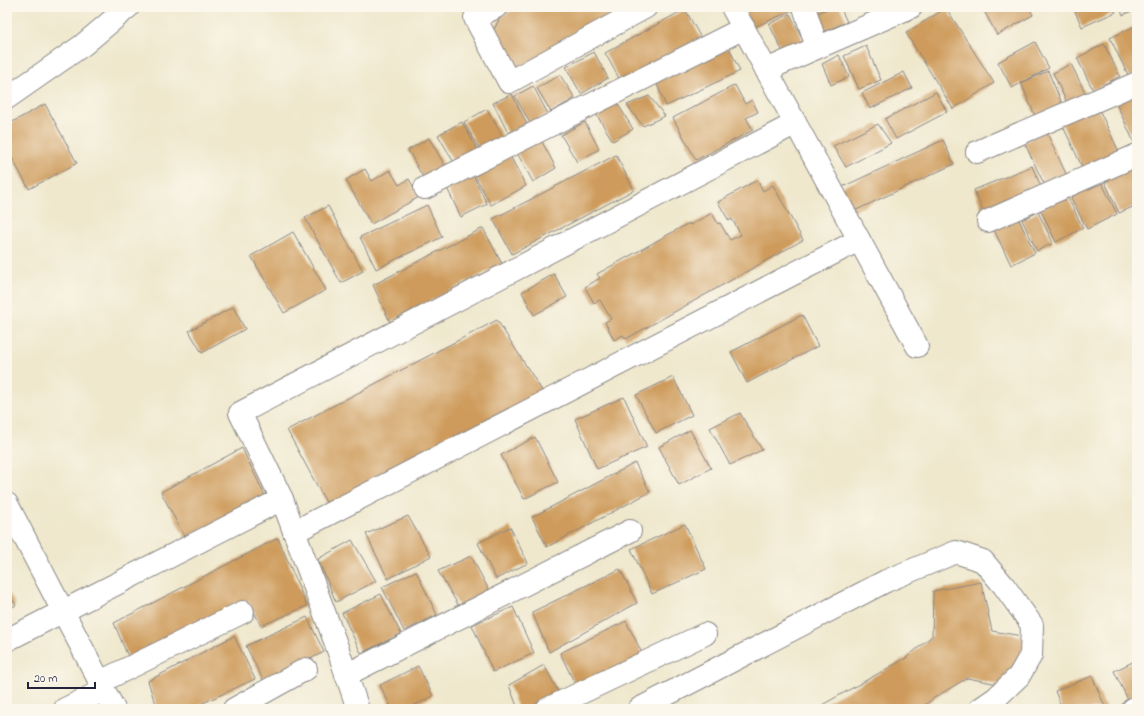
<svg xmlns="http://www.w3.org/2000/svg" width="1144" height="716" font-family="'Indie Flower',sans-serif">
<rect width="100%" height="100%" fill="#fbf7ec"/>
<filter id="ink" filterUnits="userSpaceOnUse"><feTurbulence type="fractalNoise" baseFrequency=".025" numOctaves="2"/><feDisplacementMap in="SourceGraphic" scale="8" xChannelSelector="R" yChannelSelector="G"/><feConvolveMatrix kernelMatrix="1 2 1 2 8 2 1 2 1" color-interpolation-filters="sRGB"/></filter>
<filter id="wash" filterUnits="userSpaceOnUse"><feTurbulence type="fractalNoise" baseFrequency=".012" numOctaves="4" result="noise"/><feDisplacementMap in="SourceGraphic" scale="16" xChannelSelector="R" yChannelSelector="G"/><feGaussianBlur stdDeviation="0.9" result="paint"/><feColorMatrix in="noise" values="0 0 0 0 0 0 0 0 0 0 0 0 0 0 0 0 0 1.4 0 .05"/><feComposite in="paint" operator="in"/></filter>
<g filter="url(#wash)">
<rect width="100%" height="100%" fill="#efe8cd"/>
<g id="blocks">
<g fill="#ce9b5b">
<path d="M518,7H637L510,71L492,33L501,16Z"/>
<path d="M742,7H796V9L752,28Z"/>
<path d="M831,7H840L847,22L823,32L815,14Z"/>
<path d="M982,7H1029L1033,15L997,35Z"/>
<path d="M1073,7H1114L1116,12L1082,27Z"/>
<path d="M1119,7H1137V9L1123,15Z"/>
<path d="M946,8L994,83L953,109L906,33Z"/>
<path d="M685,9L701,38L621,82L605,53Z"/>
<path d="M790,14L804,42L783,52L769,24Z"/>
<path d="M1137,25V73L1129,77L1110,38Z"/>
<path d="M1035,42L1049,68L1012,88L998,62Z"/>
<path d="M1104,44L1120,76L1093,90L1077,58Z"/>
<path d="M866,46L881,80L859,89L844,56Z"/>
<path d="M729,48L740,71L666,106L656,82Z"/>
<path d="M594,52L608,78L581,94L566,67Z"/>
<path d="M839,55L849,77L831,85L822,64Z"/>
<path d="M1071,64L1087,96L1068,105L1053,73Z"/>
<path d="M1048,71L1063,106L1036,118L1021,83Z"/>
<path d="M904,72L912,88L870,109L862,93Z"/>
<path d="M560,75L575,98L551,112L537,88Z"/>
<path d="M735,85L745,104L752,100L758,112L746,118L753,130L696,160L673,118Z"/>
<path d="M533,86L548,114L530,123L515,96Z"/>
<path d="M936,92L947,112L896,139L885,119Z"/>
<path d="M1137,93V149L1116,103Z"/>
<path d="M512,94L527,124L508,133L493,103Z"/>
<path d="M649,96L665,116L643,126L627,105Z"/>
<path d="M616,101L633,129L613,141L596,114Z"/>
<path d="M1096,103L1120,154L1084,171L1060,120Z"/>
<path d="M45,104L77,163L29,189L7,149V125Z"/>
<path d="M487,109L503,137L480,150L464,122Z"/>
<path d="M462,122L479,152L456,166L438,135Z"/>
<path d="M585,122L599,149L577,162L561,135Z"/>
<path d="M878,124L891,143L846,167L833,146Z"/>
<path d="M1046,131L1069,180L1047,190L1024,142Z"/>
<path d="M429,138L448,171L426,183L408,150Z"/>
<path d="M540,138L556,168L533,182L516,151Z"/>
<path d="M943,140L954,164L850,213L838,189Z"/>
<path d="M616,155L634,190L512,254L493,219Z"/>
<path d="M510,156L526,186L491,205L475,176Z"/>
<path d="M1137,163V205L1119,213L1103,178Z"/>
<path d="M1032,166L1043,191L985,216L974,190Z"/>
<path d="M365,169L372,181L390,170L399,185L409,179L419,197L371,224L346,180Z"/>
<path d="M470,169L487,204L461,217L444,182Z"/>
<path d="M1100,179L1117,214L1087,229L1069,194Z"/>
<path d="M757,180L763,191L773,185L803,240L626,339L623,335L614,340L605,322L611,319L600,300L594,303L585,287L600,278L597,274L689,223L690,225L712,213L718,224L720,223L730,240L741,235L732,219L729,221L718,202Z"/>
<path d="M1067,196L1083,228L1056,242L1040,209Z"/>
<path d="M427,205L442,237L376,269L360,237Z"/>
<path d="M328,206L363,271L341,283L305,218Z"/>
<path d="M1038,212L1053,243L1037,251L1022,220Z"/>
<path d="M1018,218L1035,253L1011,265L994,230Z"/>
<path d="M483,228L502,264L390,322L373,285Z"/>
<path d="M293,232L326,290L284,313L251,256Z"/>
<path d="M554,274L567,297L534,315L522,292Z"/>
<path d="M233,307L245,329L202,353L189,331Z"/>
<path d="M802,315L818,346L747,383L731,352Z"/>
<path d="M497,320L548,400L329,508L287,430Z"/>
<path d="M673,377L692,415L656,433L636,395Z"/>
<path d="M624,397L647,447L597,469L575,419Z"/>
<path d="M740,413L762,450L730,465L710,428Z"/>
<path d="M690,430L711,468L679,485L659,447Z"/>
<path d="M535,437L558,482L524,499L501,455Z"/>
<path d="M242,448L266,498L185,538L161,492Z"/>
<path d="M635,463L650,492L547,547L532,517Z"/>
<path d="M408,516L431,556L388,579L366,534Z"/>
<path d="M685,524L706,569L652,594L631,549Z"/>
<path d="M510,527L528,563L496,579L478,543Z"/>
<path d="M278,538L307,606L261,626L248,600L131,664L114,623Z"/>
<path d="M352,540L376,581L336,602L318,559Z"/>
<path d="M471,556L489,590L460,608L438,571Z"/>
<path d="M620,569L637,603L549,652L532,612Z"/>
<path d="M416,571L437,615L404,631L382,587Z"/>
<path d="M981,582L992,631L1028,637L1008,686L967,678L934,698L920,709H824L822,705L906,658L932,636L933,591Z"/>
<path d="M7,590L16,605L7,610Z"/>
<path d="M381,594L401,634L361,653L342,613Z"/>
<path d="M513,607L534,653L493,672L472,625Z"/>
<path d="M307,617L324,652L264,682L246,646Z"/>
<path d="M626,621L644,657L578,690L560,653Z"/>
<path d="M234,636L255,679L190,709H159L153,697L148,681Z"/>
<path d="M1137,660V703L1131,706L1114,671Z"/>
<path d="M544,665L560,695L532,709H518L509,685Z"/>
<path d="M418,666L433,696L407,709H392L380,685Z"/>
<path d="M1092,676L1106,709H1062L1055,691Z"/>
</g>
</g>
</g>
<g filter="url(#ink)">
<use href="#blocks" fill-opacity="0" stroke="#888584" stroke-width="1"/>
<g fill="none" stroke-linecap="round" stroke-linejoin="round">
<g stroke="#888584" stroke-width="24">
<g id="minor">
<path d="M496,7L475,18L509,82L646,7"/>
<path d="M732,7L917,346"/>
<path d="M804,7L817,47"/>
<path d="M766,70L911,7"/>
<path d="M7,98L83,45L128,7"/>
<path d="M977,152L1137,83"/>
<path d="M425,188L744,28"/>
<path d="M988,221L1137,155"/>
<path d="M7,504L114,709"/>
<path d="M294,532L859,240"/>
<path d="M7,640L282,499"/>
<path d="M346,675L630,531"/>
<path d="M100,682L243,612"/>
<path d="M65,709L104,690"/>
<path d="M234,709L306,669"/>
<path d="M358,709L336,644L282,499L240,413L796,123"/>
<path d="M547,709L705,634"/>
<path d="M639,709L886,581L956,552L983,561L1004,586L1032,625L1031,655L1019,676L996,698L980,709"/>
<path d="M1133,709L1137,707"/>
</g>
</g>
<use href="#minor" stroke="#fff" stroke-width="22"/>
</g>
</g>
<rect width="1144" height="716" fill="none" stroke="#fbf7ec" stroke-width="24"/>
<path d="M28 682v6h67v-6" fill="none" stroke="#22223b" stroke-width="2"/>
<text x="34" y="682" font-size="12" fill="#22223b" stroke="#fbf7ec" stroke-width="3" paint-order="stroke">20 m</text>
</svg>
